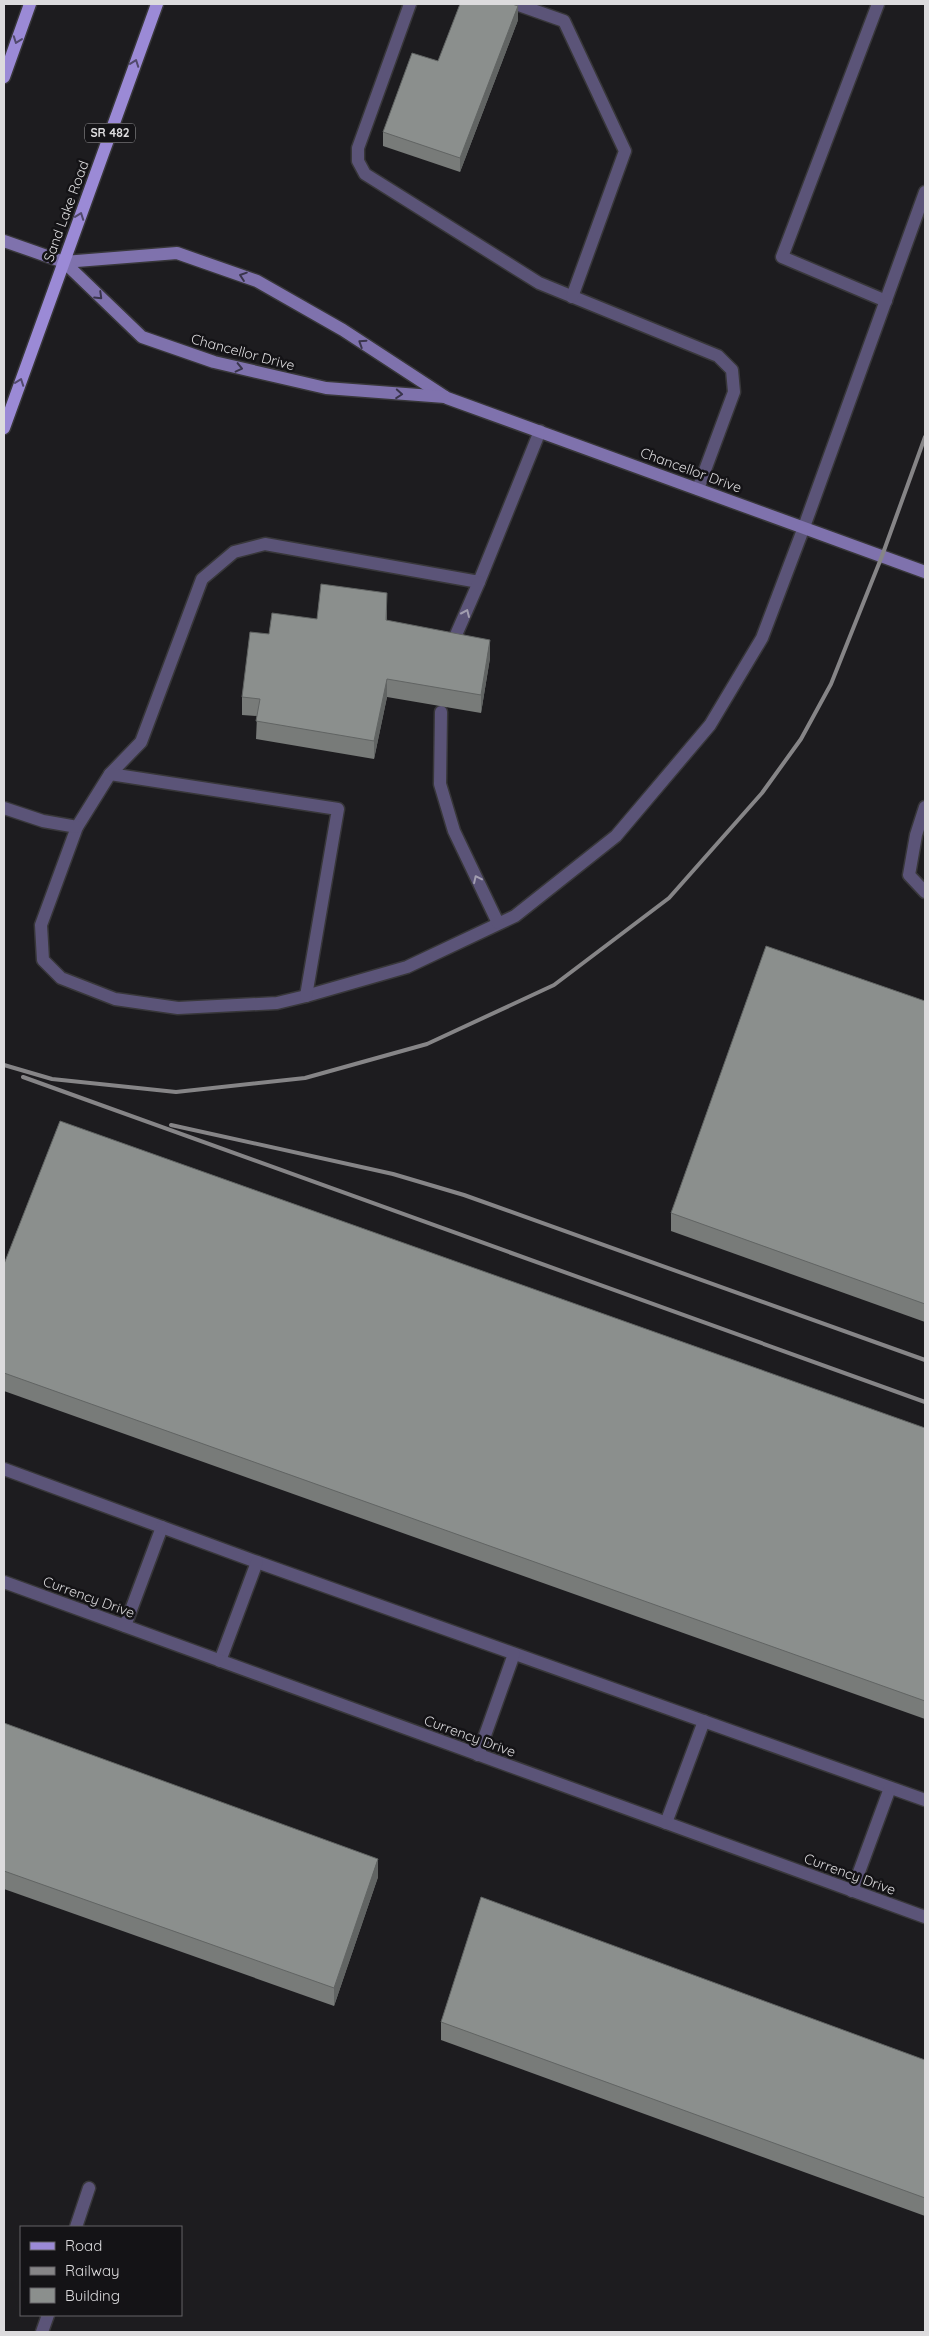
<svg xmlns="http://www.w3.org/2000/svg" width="929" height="2336" font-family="Quicksand,sans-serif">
<rect width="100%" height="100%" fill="#1d1c1f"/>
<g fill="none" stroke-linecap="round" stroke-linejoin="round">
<g stroke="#38373a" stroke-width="15">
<g id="lane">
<path d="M410,4L358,148V161L365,174L539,283L718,356L732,370L734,392L698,489"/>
<path d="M516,4L564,21L625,151L572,297"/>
<path d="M878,4L782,257L886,301"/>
<path d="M540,431L479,582L265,544L234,552L202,579L141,742L110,774L77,827L41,925L43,960L61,978L115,999L178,1008L277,1003L306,996L407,967L515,916L616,836L710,725L762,638L804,527L925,192"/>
<path d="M452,644L479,582"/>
<path d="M441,712L440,784L454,831L498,923"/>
<path d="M110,774L338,809L306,996"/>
<path d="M925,807L916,835L909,875L925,892"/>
<path d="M4,808L43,821L77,827"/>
<path d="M4,1469L257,1562L925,1800"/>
<path d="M125,1626L162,1527"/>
<path d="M220,1661L257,1562"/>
<path d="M478,1755L514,1654"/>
<path d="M666,1823L704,1721"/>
<path d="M852,1891L890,1788"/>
<path d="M76,2227L89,2188"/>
<path d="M42,2332L48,2315"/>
</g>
</g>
<g stroke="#38373a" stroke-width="15">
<path id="street" d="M4,1582L925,1917"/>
</g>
<g stroke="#38373a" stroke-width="15">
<g id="secondary">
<path d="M4,241L64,262L177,253L257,281L343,330L447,398L925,572"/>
<path d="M64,262L142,337L214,362L326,388L445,397"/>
</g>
</g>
<g stroke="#38373a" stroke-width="15">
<g id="primary">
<path d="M4,77L30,4"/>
<path d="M4,428L157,4"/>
</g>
</g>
<use href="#lane" stroke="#5b5478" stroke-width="12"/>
<use href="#street" stroke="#5b5478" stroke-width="12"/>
<use href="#secondary" stroke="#7f72ad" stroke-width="12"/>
<use href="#primary" stroke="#9b8ad6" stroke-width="12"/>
<g stroke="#868587" stroke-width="4">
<path d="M4,1065L52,1079L176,1092L305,1078L427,1044L554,985L669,898L762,793L801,739L831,684L882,556L925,437"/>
<path d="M23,1077L925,1402"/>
<path d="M171,1125L393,1174L464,1195L925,1360"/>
</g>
</g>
<g fill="#787b79">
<path d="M518,20L460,172L383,146V132L438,61Z"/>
<path d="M387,610V621L490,658L481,713L387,697L374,759L256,739L257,716L242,715V697L269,634Z"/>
<path d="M925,1001V1322L671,1231V1213Z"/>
<path d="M4,1264L925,1428V1719L4,1391Z"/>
<path d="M4,1723L378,1877L334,2006L4,1889Z"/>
<path d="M441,2022L925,2060V2216L441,2040Z"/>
</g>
<g fill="#616463">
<path d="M518,6V20L460,172V158Z"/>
<path d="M387,593V610L386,638V620Z"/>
<path d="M490,640V658L481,713V695Z"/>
<path d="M387,679V697L374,759V741Z"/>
<path d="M378,1859V1877L334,2006V1988Z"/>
</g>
<g fill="#8b8f8d" stroke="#616463">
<path d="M460,4H512L518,6L460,158L383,132L412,53L438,61Z"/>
<path d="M321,584L387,593L386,620L490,640L481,695L387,679L374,741L256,721L260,699L242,697L250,632L269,634L272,613L317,619Z"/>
<path d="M766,946L925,1001V1304L671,1213Z"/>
<path d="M60,1121L925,1428V1701L4,1373V1264Z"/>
<path d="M4,1723L378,1859L334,1988L4,1871Z"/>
<path d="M481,1897L925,2060V2198L441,2022Z"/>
</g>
<defs><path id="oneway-chevron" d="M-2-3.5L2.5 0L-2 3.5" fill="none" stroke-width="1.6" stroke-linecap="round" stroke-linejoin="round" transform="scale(1.25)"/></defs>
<g stroke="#51496c">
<use href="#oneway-chevron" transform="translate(17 40) rotate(110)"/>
<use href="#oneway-chevron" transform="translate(135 63) rotate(-70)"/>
<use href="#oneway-chevron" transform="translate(80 216) rotate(-70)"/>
<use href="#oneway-chevron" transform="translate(20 382) rotate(-70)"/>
</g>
<g stroke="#39344b">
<use href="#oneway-chevron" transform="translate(243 276) rotate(-161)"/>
<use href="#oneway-chevron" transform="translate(99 296) rotate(44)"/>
<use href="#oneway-chevron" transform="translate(362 343) rotate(-147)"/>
<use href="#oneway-chevron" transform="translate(239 368) rotate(13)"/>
<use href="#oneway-chevron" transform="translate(399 394) rotate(4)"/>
</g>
<g stroke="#a29eb0">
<use href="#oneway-chevron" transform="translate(466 613) rotate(-66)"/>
<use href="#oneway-chevron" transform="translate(477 879) rotate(-115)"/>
</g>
<g text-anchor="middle" stroke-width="5" stroke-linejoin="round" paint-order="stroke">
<rect fill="#141316" stroke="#a09fa1" stroke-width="1" x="85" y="123.5" width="50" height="19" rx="4"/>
<g font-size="12" font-weight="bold" fill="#dcdbdd">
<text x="110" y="137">SR 482</text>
</g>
<g font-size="14" fill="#dcdbdd" stroke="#141316">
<text transform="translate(66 211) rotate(-70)" y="5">Sand Lake Road</text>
<text transform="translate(243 352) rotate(15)" y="5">Chancellor Drive</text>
<text transform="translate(691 470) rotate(20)" y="5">Chancellor Drive</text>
<text transform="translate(89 1597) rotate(20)" y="5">Currency Drive</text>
<text transform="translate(470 1736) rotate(20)" y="5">Currency Drive</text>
<text transform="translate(850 1874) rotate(20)" y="5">Currency Drive</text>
</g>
</g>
<rect width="929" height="2336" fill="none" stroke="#dcdbdd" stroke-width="10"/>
<rect x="20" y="2226" width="162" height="90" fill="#141316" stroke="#646366"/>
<rect x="30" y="2242" width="25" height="8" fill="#9b8ad6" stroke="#646366"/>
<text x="65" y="2251" font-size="15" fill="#dcdbdd">Road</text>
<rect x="30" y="2267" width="25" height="8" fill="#868587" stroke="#646366"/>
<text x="65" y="2276" font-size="15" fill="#dcdbdd">Railway</text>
<rect x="30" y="2288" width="25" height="15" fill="#8b8f8d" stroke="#646366"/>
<text x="65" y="2301" font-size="15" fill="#dcdbdd">Building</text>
</svg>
